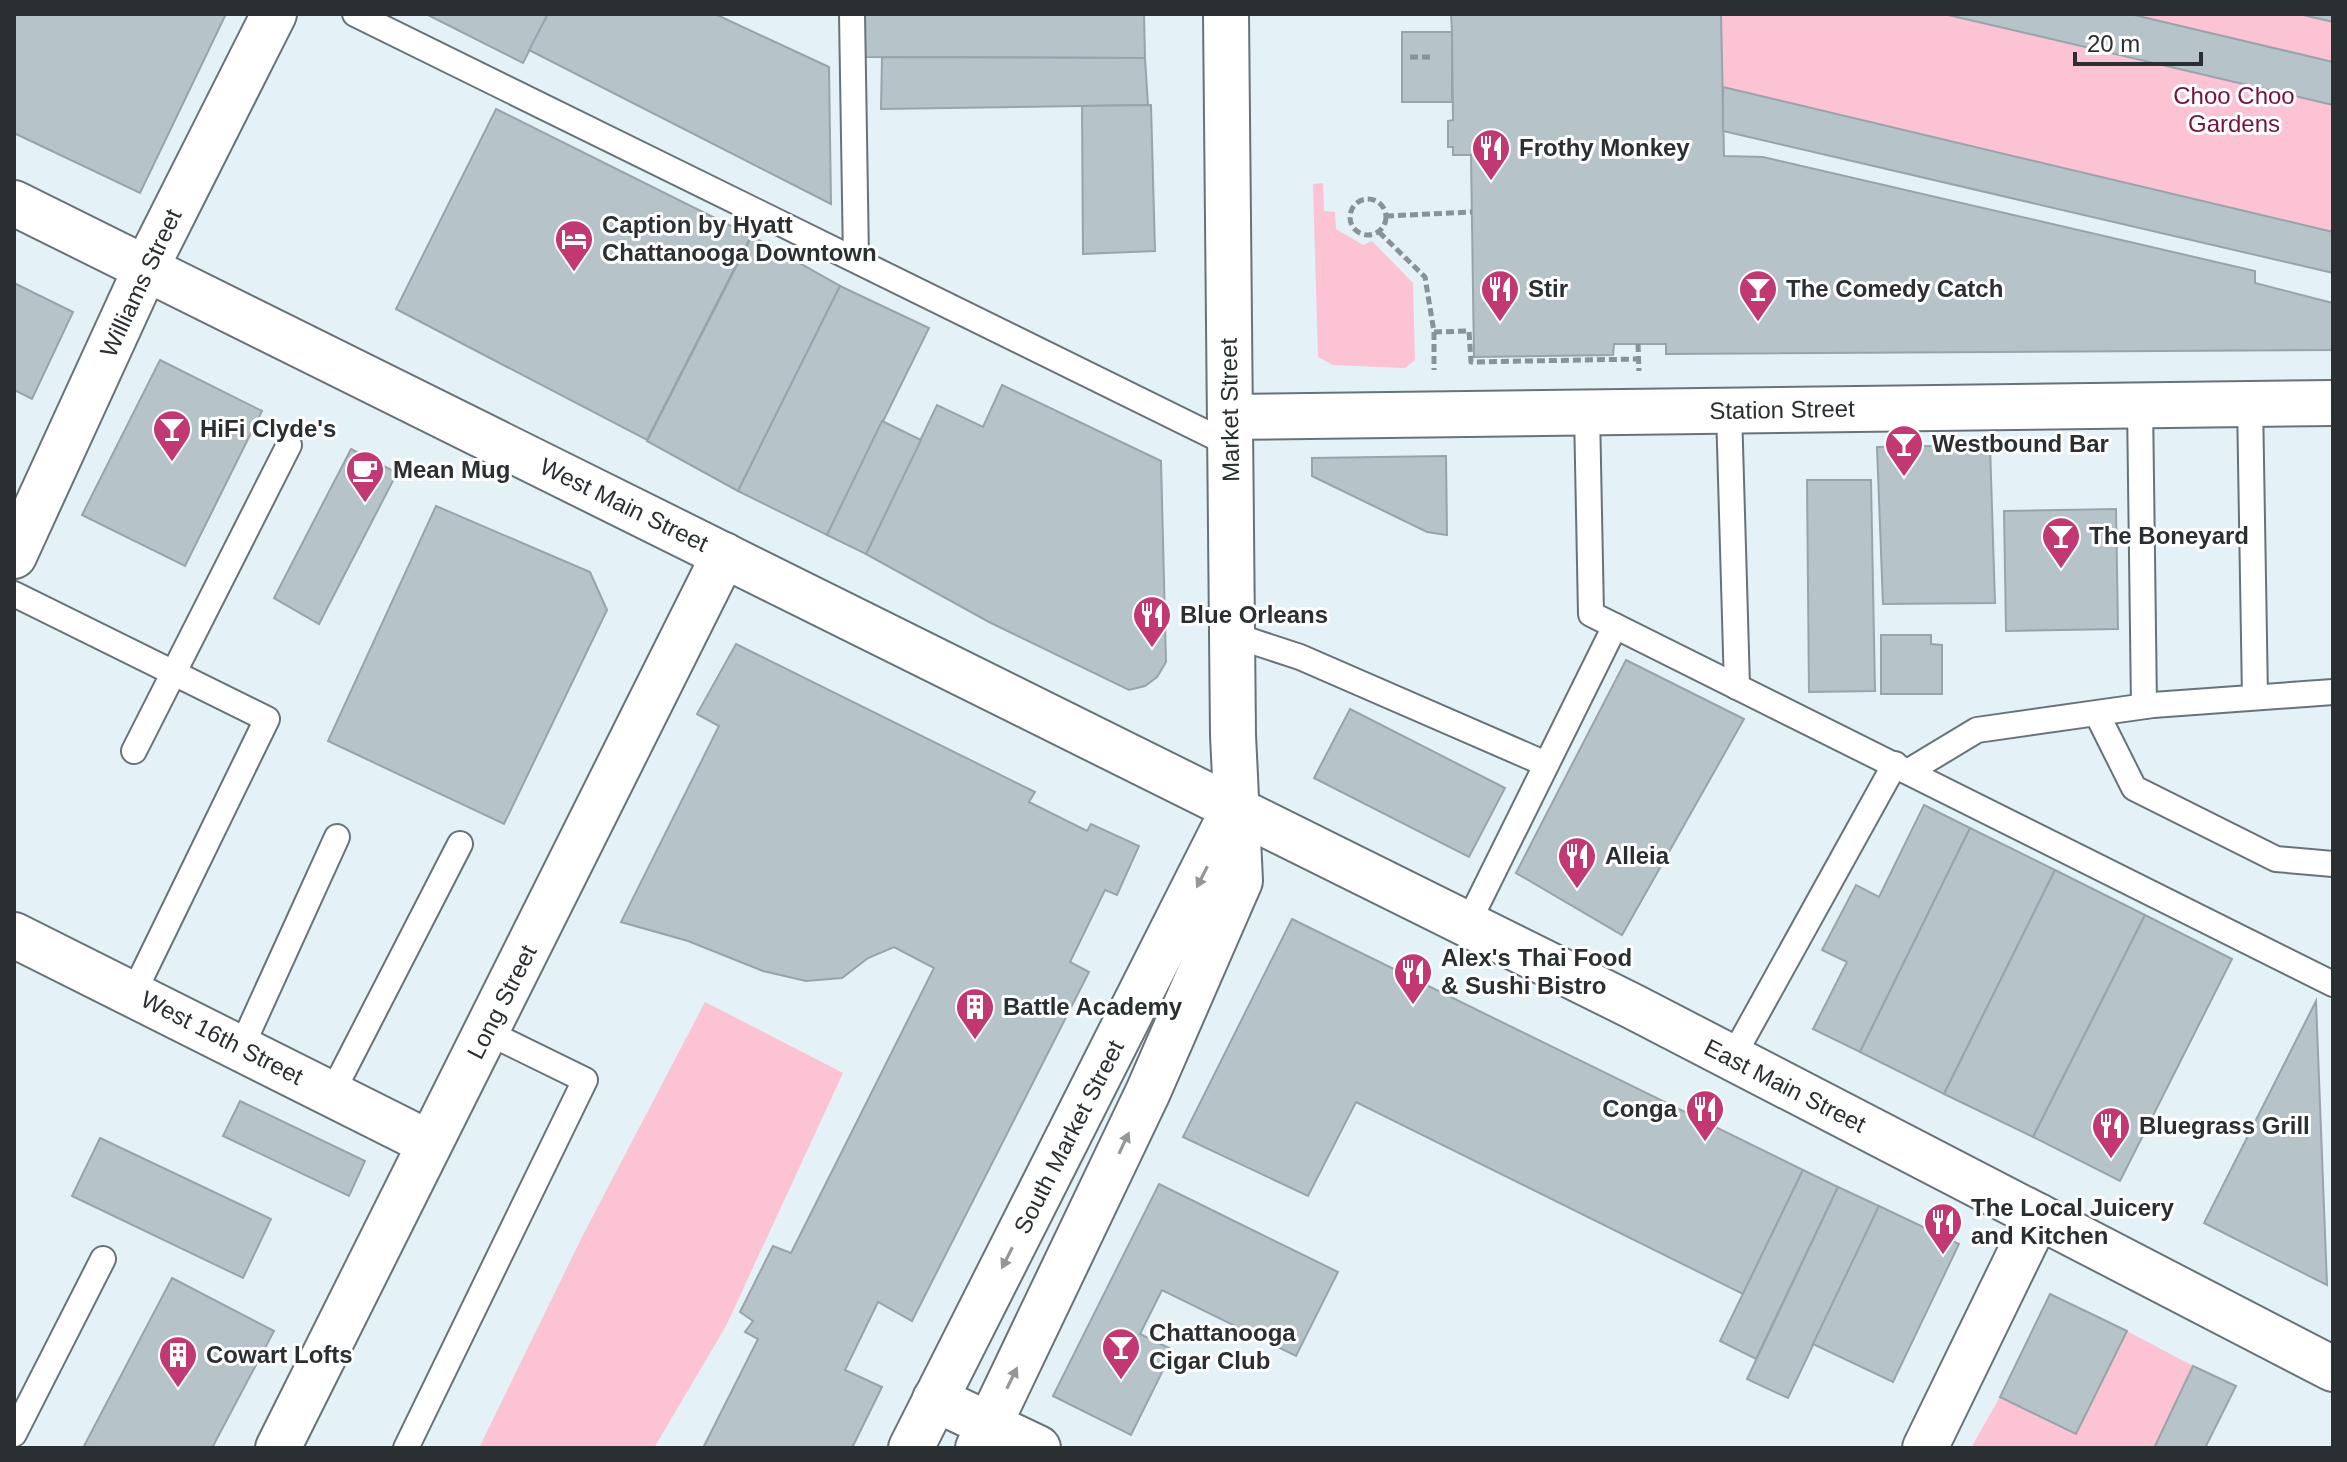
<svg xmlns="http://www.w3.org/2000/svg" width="2347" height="1462" font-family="Helvetica,sans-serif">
<rect width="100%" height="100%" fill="#e4f1f7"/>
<g fill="#fbc3d4">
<path d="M1721,14H2333V232L1723,87Z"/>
<path d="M1323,183L1324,211L1335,212L1336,229L1363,245L1372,241L1413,283L1415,360L1405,368L1333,365L1318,357L1313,184Z"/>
<path d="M705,1002L843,1073L726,1326L654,1448H479L583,1235Z"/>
<path d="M2127,1331L2193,1366L2154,1448H1971L2000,1397L2076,1433Z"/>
</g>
<g fill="#b6c3c9" stroke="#98a4aa" stroke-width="2">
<path d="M14,14H226L140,193L14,133Z"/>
<path d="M426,14H548L523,63Z"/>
<path d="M548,14H715L829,67L831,204L529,50Z"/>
<path d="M860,14H1144L1145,58L862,57Z"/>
<path d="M1445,14H1721L1724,156L1763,157L2255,271V283L2333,303V350L1666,354V344H1614L1613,355L1474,357L1471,155H1453V147H1448V121L1453,120L1452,32L1451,14Z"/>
<path d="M1944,14H2130L2333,62V105Z"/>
<path d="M2299,14H2333V22Z"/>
<rect x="1402" y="32" width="50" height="70"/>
<path d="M882,57L1145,58L1148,105L881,109Z"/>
<path d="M1723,87L2333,232V273L1723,131Z"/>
<path d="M1151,105L1155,251L1083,254L1082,106Z"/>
<path d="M496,109L751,236L647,440L396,309Z"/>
<path d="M752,236L840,286L738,491L647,441Z"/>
<path d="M14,283L73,312L32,399L14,390Z"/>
<path d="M840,286L929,328L827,535L738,491Z"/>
<path d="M160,360L262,411L185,566L82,515Z"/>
<path d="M1002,385L1161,461L1166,662L1157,677L1145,686L1129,690L989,622L866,554L937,405L983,427Z"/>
<path d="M882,421L921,440L866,554L827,535Z"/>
<path d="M1990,445L1995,603L1883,604L1877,447Z"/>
<path d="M351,449L397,473L319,624L274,598Z"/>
<path d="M1446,456L1447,535L1427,532L1312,476V458Z"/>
<path d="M1807,480H1871L1875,691L1809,692Z"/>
<path d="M436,506L590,572L607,610L504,824L328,741Z"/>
<path d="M2116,509L2118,629L2006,631L2004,511Z"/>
<path d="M1881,635H1931V644L1942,645V694H1881Z"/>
<path d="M736,644L1035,792L1029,802L1087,831L1091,824L1139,846L1117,895L1105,890L1070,962L1089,972L912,1321L878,1302L845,1370L882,1387L852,1448H703L758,1339L745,1332L753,1321L740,1312L773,1246L791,1253L934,968L894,947L868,958L842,978L806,981L763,971L688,941L621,922L719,726L697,714Z"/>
<path d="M1626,660L1744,719L1622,935L1516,873Z"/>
<path d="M1350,709L1505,788L1469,857L1314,778Z"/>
<path d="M1924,805L1970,828L1860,1052L1813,1029L1847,962L1822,950L1856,885L1879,897Z"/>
<path d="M1970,828L2055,870L1944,1094L1860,1052Z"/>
<path d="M2055,870L2145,915L2033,1137L1944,1094Z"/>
<path d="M2145,915L2232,959L2120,1181L2033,1137Z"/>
<path d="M1292,919L1803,1170L1743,1294L1356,1102L1308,1196L1183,1137Z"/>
<path d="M2316,1001L2327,1285L2204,1223Z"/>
<path d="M240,1101L365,1161L349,1196L223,1136Z"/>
<path d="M100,1138L271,1219L243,1278L72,1196Z"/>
<path d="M1803,1170L1838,1187L1756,1359L1720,1341Z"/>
<path d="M1159,1184L1338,1272L1296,1356L1162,1290L1140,1334L1173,1350L1131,1435L1053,1396Z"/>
<path d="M1838,1187L1879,1206L1788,1398L1747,1379Z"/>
<path d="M1879,1206L1959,1244L1893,1382L1813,1344Z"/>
<path d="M172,1278L274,1331L212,1448H83Z"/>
<path d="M2050,1294L2127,1331L2076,1434L2000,1397Z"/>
<path d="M2193,1366L2236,1386L2205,1448H2154Z"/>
</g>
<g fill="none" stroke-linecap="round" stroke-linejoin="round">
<g stroke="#687379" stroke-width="28">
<g id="service">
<path d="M355,14L1231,445"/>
<path d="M852,14L856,259"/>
<path d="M2250,402L2255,697"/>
<path d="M2140,404L2144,706"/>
<path d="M1729,410L1737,687"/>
<path d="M1587,412L1591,614L2333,984"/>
<path d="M14,594L267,719L133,994"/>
<path d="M1233,635L1300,657L1546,764"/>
<path d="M2097,714L2134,788L2276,859L2333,864"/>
<path d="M134,751L289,445"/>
<path d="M1909,771L1977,730L2153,705L2333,692"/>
<path d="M1467,925L1615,626"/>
<path d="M241,1048L337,837"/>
<path d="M1731,1060L1895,764"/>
<path d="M332,1093L460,844"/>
<path d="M14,1434L103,1259"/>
<path d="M406,1448L585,1080L487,1032"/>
</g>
</g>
<g stroke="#687379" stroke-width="48">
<g id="minor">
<path d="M1230,417L2333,403"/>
<path d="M14,556L146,268L274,14"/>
<path d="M14,935L429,1143"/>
<path d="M935,1399L1038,1448"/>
<path d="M278,1448L724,555"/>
<path d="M1925,1448L2038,1216"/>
</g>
</g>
<g stroke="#687379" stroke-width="48">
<g id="secondary">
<path d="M911,1448L1232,812"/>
<path d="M978,1448L1148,1092L1240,881L1233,735L1226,14"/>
</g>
</g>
<g stroke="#687379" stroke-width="48">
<path id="primary" d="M14,203L1634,1007L2333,1369"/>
</g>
<g stroke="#899296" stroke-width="5" stroke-dasharray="8 4" stroke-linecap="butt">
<path d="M1410,57H1433"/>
<circle cx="1368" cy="217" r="18"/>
<path d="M1386,216L1472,212"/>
<path d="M1379,232L1425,277L1434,332V370"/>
<path d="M1434,332L1469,331L1471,362L1639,359"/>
<path d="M1638,344L1639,371"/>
</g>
<use href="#service" stroke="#fff" stroke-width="24"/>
<use href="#minor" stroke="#fff" stroke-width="44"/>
<use href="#secondary" stroke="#fff" stroke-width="44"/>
<use href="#primary" stroke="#fff" stroke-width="44"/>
</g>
<defs><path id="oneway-solid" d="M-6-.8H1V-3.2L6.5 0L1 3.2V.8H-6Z" transform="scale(2)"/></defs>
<g fill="#949798">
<use href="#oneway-solid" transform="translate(1202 877) rotate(117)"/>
<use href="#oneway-solid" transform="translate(1124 1143) rotate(-65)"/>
<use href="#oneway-solid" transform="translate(1007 1258) rotate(117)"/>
<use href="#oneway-solid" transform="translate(1012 1378) rotate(-64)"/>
</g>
<defs>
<g id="restaurant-pin" transform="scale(2)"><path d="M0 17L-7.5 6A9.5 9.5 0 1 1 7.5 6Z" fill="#c23873" stroke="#fff"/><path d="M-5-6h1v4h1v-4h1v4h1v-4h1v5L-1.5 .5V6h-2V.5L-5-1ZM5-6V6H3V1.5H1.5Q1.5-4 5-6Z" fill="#fff"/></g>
<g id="hotel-pin" transform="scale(2)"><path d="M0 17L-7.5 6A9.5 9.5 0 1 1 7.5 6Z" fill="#c23873" stroke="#fff"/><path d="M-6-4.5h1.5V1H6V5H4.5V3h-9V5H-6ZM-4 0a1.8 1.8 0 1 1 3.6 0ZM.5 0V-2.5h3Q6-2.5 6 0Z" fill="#fff"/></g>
<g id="bar-pin" transform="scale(2)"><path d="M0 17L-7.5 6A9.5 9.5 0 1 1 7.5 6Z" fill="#c23873" stroke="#fff"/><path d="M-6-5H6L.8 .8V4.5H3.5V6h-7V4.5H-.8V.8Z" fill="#fff"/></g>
<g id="cafe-pin" transform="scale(2)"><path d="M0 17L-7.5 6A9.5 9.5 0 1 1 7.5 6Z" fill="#c23873" stroke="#fff"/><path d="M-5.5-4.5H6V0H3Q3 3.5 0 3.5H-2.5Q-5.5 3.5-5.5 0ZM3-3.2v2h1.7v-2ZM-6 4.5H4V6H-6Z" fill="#fff"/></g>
<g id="building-pin" transform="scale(2)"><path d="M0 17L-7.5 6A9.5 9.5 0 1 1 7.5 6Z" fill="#c23873" stroke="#fff"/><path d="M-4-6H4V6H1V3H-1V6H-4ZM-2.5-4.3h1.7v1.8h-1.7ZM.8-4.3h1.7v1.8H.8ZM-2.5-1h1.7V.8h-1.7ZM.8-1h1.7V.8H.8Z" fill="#fff"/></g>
</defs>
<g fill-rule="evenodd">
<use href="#restaurant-pin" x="1491" y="148"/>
<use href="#hotel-pin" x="574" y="239"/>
<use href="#restaurant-pin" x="1500" y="289"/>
<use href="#bar-pin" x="1758" y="289"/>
<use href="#bar-pin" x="172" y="429"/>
<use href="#bar-pin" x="1904" y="444"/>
<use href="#cafe-pin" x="365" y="470"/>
<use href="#bar-pin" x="2061" y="536"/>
<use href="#restaurant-pin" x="1152" y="615"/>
<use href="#restaurant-pin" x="1577" y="856"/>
<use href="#restaurant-pin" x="1413" y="972"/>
<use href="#building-pin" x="975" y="1007"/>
<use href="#restaurant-pin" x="1705" y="1109"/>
<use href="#restaurant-pin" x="2111" y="1126"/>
<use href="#restaurant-pin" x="1943" y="1222"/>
<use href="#bar-pin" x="1121" y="1347"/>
<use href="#building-pin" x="178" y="1355"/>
</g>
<g text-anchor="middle" stroke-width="6" stroke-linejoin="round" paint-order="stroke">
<g font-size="24" fill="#771140" stroke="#fff">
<text x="2234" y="104">Choo Choo<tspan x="2234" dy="28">Gardens</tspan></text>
</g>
<g font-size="24" font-weight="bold" fill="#2a2f31" stroke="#fff" text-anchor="start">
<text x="1519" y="156">Frothy Monkey</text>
<text x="602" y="233">Caption by Hyatt<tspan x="602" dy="28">Chattanooga Downtown</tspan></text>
<text x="1528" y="297">Stir</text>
<text x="1786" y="297">The Comedy Catch</text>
<text x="200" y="437">HiFi Clyde's</text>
<text x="1932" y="452">Westbound Bar</text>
<text x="393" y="478">Mean Mug</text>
<text x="2089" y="544">The Boneyard</text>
<text x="1180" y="623">Blue Orleans</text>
<text x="1605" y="864">Alleia</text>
<text x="1441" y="966">Alex's Thai Food<tspan x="1441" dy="28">&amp; Sushi Bistro</tspan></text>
<text x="1003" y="1015">Battle Academy</text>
<text x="1677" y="1117" text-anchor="end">Conga</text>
<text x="2139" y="1134">Bluegrass Grill</text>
<text x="1971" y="1216">The Local Juicery<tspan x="1971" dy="28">and Kitchen</tspan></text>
<text x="1149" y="1341">Chattanooga<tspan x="1149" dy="28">Cigar Club</tspan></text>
<text x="206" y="1363">Cowart Lofts</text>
</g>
<g font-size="24" fill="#2a2f31" stroke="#fff">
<text transform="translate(141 283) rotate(-65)" y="8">Williams Street</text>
<text transform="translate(1230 410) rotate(-91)" y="8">Market Street</text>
<text transform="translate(1782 410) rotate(-1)" y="8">Station Street</text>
<text transform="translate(624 505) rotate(26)" y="8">West Main Street</text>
<text transform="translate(502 1002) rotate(-63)" y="8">Long Street</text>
<text transform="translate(222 1038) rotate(27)" y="8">West 16th Street</text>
<text transform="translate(1785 1086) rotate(27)" y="8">East Main Street</text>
<text transform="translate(1069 1137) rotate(-63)" y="8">South Market Street</text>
</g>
</g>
<rect width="2347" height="1462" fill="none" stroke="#2a2f31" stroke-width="32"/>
<path d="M2075 52v12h126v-12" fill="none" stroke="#2a2f31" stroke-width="4"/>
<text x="2087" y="52" font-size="24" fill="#2a2f31" stroke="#ffffff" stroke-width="6" paint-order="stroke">20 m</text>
</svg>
